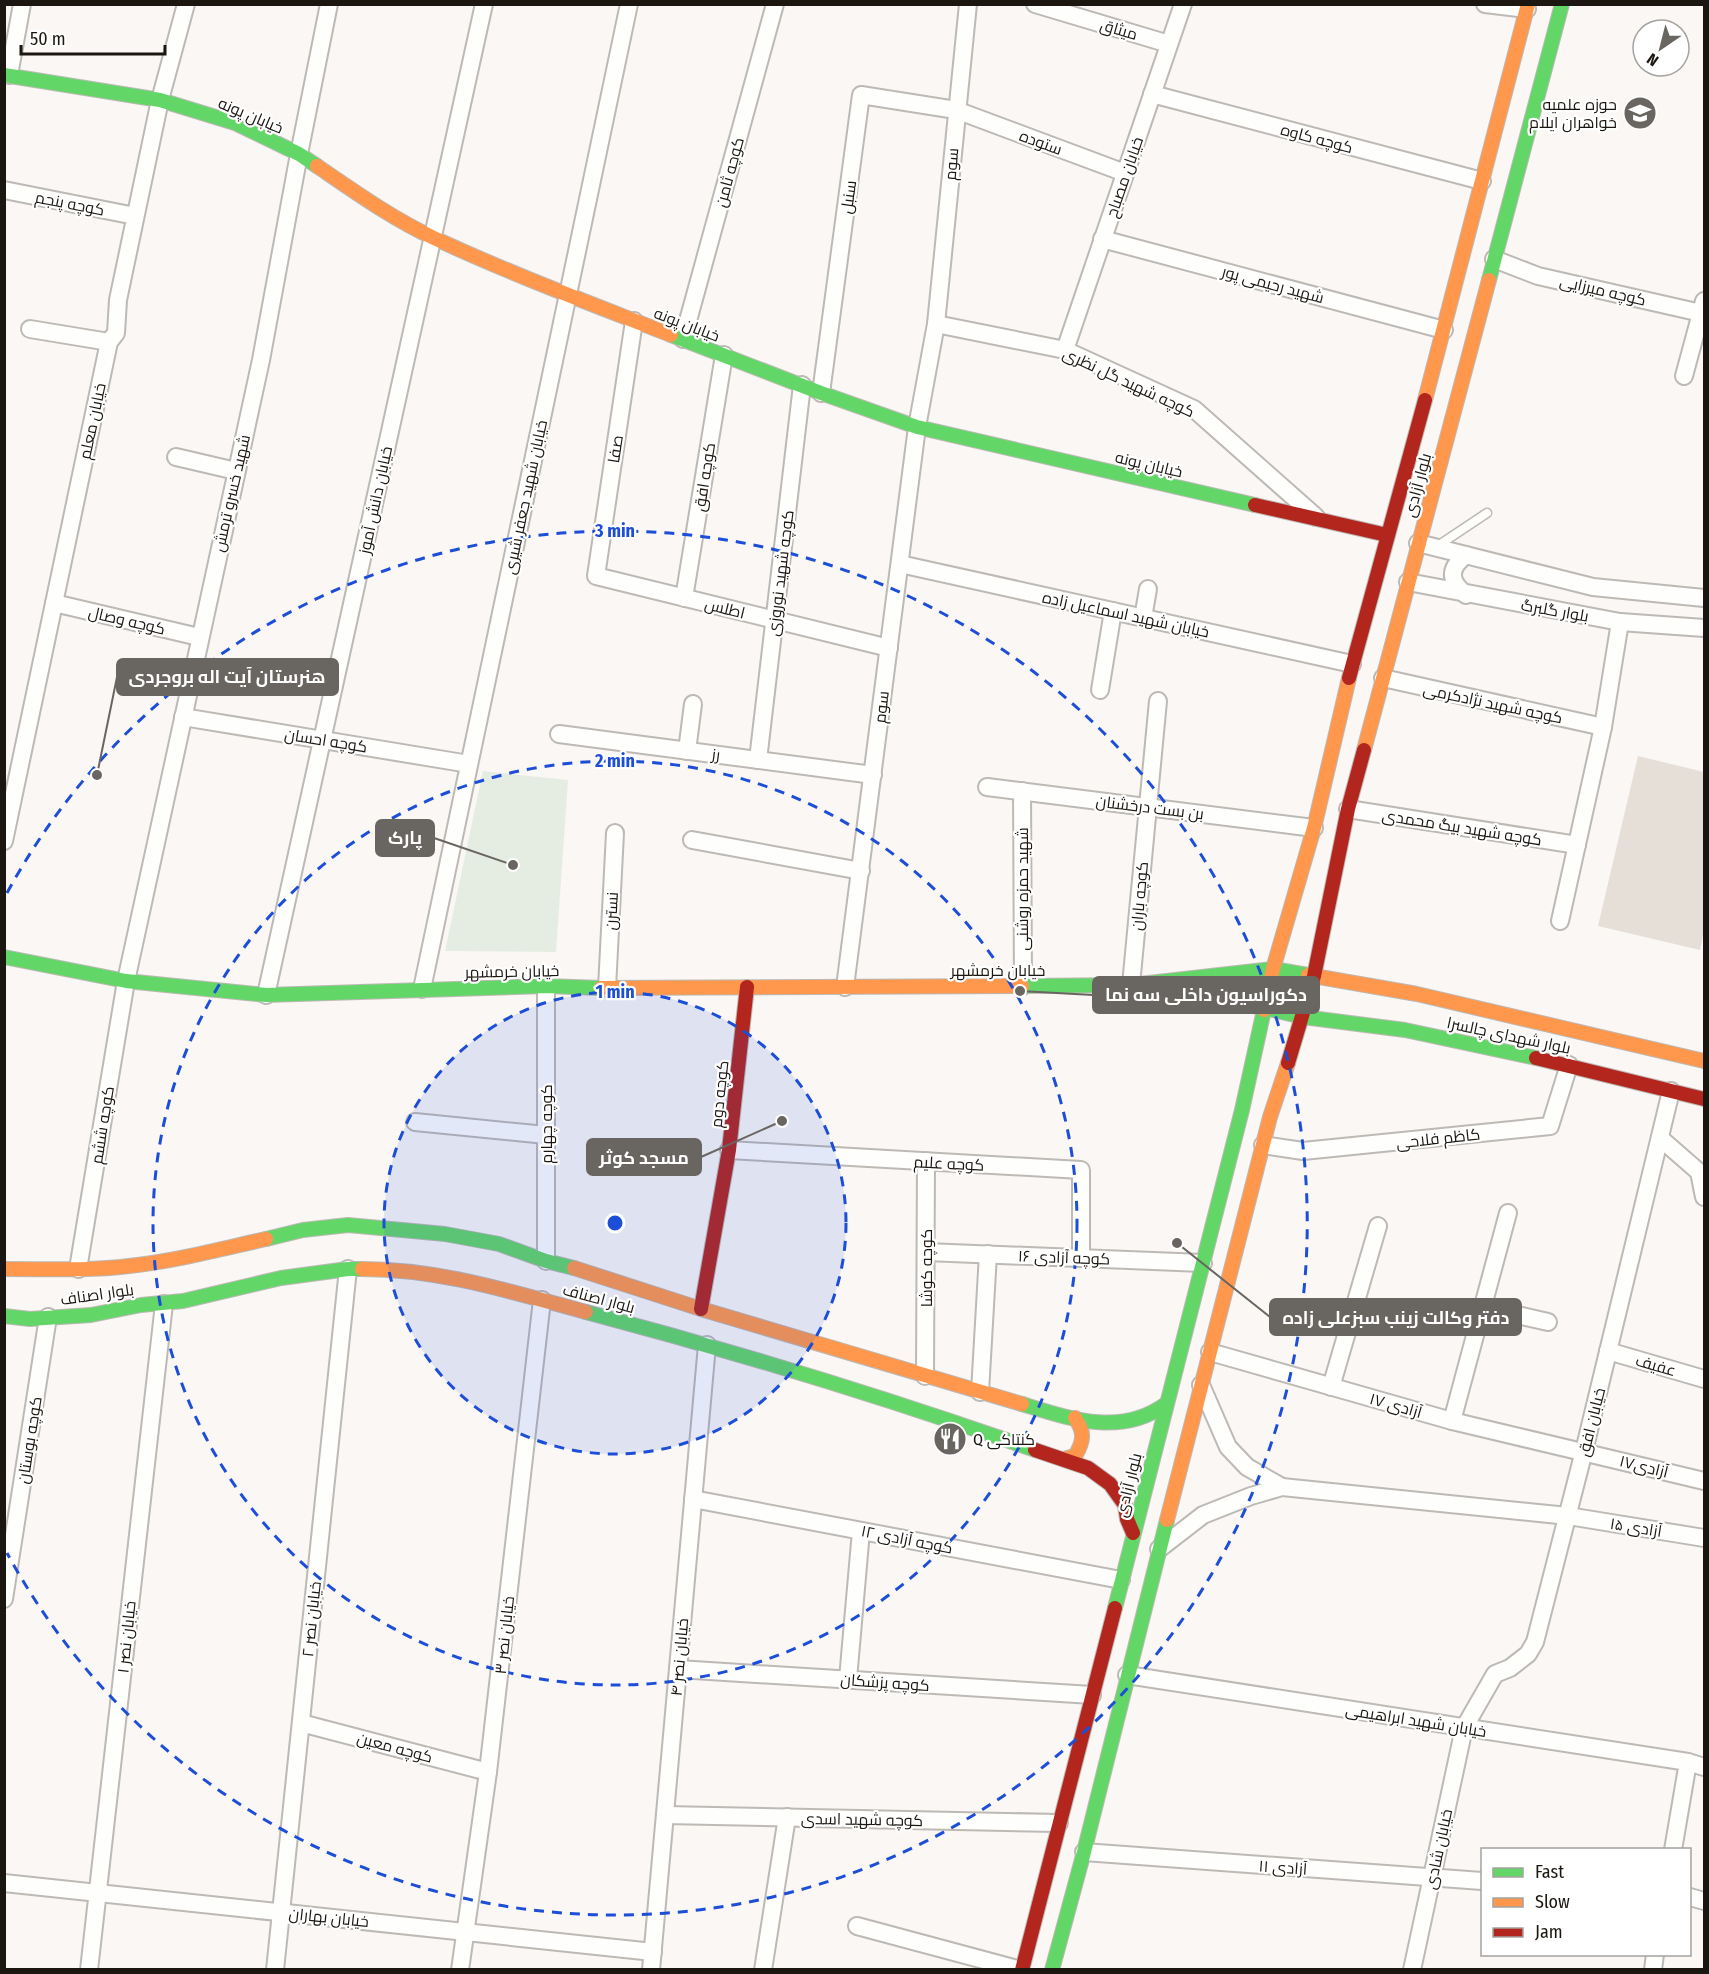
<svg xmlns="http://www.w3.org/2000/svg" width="1709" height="1974" font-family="'Fira Sans Condensed',Cairo,sans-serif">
<rect width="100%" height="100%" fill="#faf7f4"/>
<path fill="#e5ede2" d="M483,771L568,780L556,952L445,951Z"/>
<path fill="#e6dfd8" d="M1638,756L1704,772V930L1700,950L1598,926Z"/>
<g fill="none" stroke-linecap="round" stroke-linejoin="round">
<g stroke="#bdb9b5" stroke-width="11">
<path id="lane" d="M1436,547L1487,513"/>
</g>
<g stroke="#bdb9b5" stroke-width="20">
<g id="street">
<path d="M1035,4L1169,44"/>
<path d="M1485,4L1527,9"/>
<path d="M9,75L22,4"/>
<path d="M1152,94L1482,181"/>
<path d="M4,190L135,216"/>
<path d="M1102,239L1444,330"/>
<path d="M1494,259L1538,276L1701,313L1704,301"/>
<path d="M634,321L596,576L889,648"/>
<path d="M936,324L968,4"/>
<path d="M30,329L109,342"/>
<path d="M683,339L775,4"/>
<path d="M1065,350L1183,4"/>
<path d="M1684,376L1701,313"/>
<path d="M821,393L861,95L956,110L1125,173"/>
<path d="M176,457L236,471"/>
<path d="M1418,543L1593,587L1704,598"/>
<path d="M900,564L1352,664"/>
<path d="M1408,582L1620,622L1704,628"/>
<path d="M1466,595C1449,581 1448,569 1466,555"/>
<path d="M684,598L724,355"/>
<path d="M54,603L199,637"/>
<path d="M1143,618L1148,589"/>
<path d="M1383,678L1603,727"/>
<path d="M1100,690L1113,611"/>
<path d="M183,717L469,764"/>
<path d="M559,734L873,775"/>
<path d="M687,751L693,704"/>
<path d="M758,760L802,385"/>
<path d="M987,787L1314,828"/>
<path d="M1022,791L1023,986"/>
<path d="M1348,809L1577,845"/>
<path d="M692,840L861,871"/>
<path d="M4,841L109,342L116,333L118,300L160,100L186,4"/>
<path d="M1560,921L1603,727L1620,622"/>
<path d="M1131,985L1158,701"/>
<path d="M546,986V1261"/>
<path d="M845,987L917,427L936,324L1065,350L1194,409L1316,517"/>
<path d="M607,988L615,833"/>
<path d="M422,989L629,4"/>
<path d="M266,995L484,4"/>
<path d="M415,1122L546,1135"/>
<path d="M1660,1138L1699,1172L1704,1197"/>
<path d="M1263,1145L1303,1151L1550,1126L1569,1065"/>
<path d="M729,1150L1081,1170V1258"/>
<path d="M926,1252L1203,1263"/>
<path d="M78,1269L126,981L261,360L299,154L329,4"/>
<path d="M1483,1307L1548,1322"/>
<path d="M1608,1351L1704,1379"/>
<path d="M1210,1352L1452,1421L1704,1481"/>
<path d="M925,1376L926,1161"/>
<path d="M1201,1385L1228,1447L1247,1467L1282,1487"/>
<path d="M1331,1387L1378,1226"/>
<path d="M980,1392L988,1254"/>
<path d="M1452,1421L1508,1213"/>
<path d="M693,1499L1121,1580"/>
<path d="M1159,1549L1203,1515L1251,1496L1282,1487L1568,1516L1704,1538"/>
<path d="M4,1599L48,1317"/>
<path d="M678,1669L1092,1695"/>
<path d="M1127,1675L1688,1762L1704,1767"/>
<path d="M848,1679L861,1531"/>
<path d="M301,1723L488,1772"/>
<path d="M665,1815L1059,1823"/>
<path d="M1673,1850L1688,1762"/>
<path d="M1084,1852L1482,1881"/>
<path d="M4,1883L653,1952"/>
<path d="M1690,1897L1704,1901"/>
<path d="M857,1926L1021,1970"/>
<path d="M89,1970L164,1304"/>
<path d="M275,1970L348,1269"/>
<path d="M460,1970L488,1772L542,1300"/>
<path d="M651,1970L707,1345"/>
<path d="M763,1970L787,1817"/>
<path d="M1412,1970L1464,1728L1495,1674L1510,1668L1528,1654L1535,1642L1584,1451L1671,1091"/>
<path d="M1653,1970L1655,1954"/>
</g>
</g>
<g stroke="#bdb9b5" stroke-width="16">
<g id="fast">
<path d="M4,75L160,100L235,123L299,154L317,166"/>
<path d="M1489,280L1562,4"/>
<path d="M671,335L821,393L917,427L1255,505"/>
<path d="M4,957L126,981L266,995L546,986L601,988"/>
<path d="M1022,986L1131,985L1273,969L1308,975"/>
<path d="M1160,990L1265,1008L1303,1017L1405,1030L1536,1058"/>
<path d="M266,1239L303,1230L348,1225L445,1234L499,1244L546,1261L574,1268"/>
<path d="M586,1312C737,1352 887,1398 1035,1450"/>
<path d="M4,1316L30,1319L91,1315L141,1305L183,1301L281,1278L348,1269H362"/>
<path d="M1022,1404C1071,1419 1121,1437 1166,1404"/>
<path d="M1115,1608L1242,1110L1264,1010"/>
<path d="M1052,1970L1084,1852L1167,1520"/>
</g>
</g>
<g stroke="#bdb9b5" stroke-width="16">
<g id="slow">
<path d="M317,166C355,192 393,219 434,238C511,274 592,304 671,335"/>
<path d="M1425,400L1528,4"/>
<path d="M1364,750L1489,280"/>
<path d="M1308,975L1417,994L1704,1061"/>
<path d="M601,988L1022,986"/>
<path d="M1264,1010L1273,969L1314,828L1349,678"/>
<path d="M574,1268L701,1309L1022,1404"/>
<path d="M4,1269C46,1269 88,1271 129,1266C176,1261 221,1249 266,1239"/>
<path d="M362,1269C440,1269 512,1292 586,1312"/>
<path d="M1064,1459L1075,1456C1084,1441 1085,1432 1075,1418"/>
<path d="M1167,1520L1270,1117L1288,1063"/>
</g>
</g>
<g stroke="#bdb9b5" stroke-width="16">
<g id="jam">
<path d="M1255,505L1387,535"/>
<path d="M1349,678L1425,400"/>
<path d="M1536,1058L1704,1099"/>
<path d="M1288,1063L1314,976L1348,809L1364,750"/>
<path d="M701,1309L729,1150L747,987"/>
<path d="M1035,1450L1088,1468L1110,1484L1125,1505L1127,1519L1133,1533"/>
<path d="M1022,1970L1115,1608"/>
</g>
</g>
<use href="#lane" stroke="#fefefd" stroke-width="8"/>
<use href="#street" stroke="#fefefd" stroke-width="16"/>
<use href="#fast" stroke="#63d668" stroke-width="14"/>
<use href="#slow" stroke="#ff974d" stroke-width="14"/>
<use href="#jam" stroke="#b3261e" stroke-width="14"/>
</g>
<circle cx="615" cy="1223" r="231" fill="#1d4ed8" fill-opacity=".12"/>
<g fill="none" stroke="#1d4ed8" stroke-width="3" stroke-dasharray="10 8">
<circle cx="615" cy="1223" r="231"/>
<circle cx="615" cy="1223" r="462"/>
<path d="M7 893A692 692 0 1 1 7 1553"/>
</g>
<defs>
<g id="university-disc" transform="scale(1.725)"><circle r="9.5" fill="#696560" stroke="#fff"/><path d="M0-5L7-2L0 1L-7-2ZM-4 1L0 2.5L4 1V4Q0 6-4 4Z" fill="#fff"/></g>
<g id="restaurant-disc" transform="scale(1.725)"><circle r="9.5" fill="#696560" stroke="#fff"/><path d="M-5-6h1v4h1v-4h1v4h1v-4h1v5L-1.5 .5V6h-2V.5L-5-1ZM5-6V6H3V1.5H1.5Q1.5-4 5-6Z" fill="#fff"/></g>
</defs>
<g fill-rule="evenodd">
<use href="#university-disc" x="1640" y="113"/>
<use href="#restaurant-disc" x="950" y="1439"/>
</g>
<g text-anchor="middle" stroke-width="4.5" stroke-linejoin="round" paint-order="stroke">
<g font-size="16" fill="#1b1610" stroke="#fff">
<text transform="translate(1119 29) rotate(16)" y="6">میثاق</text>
<text transform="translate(251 115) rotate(23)" y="6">خیابان پونه</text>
<text transform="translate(1317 138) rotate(15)" y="6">کوچه کاوه</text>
<text transform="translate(1041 142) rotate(20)" y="6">ستوده</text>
<text transform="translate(951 164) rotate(-85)" y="6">سوم</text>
<text transform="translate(729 172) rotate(-75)" y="6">کوچه ثامن</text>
<text transform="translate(1124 177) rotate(-71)" y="6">خیابان مصباح</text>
<text transform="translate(848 197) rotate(-82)" y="6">سنبل</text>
<text transform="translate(70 203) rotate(11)" y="6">کوچه پنجم</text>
<text transform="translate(1273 284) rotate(15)" y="6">شهید رحیمی پور</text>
<text transform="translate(1603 290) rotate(13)" y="6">کوچه میرزایی</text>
<text transform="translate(687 324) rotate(21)" y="6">خیابان پونه</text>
<text transform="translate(1129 382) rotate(25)" y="6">کوچه شهید گل نظری</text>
<text transform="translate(92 421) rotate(-78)" y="6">خیابان معلم</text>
<text transform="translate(615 449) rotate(-81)" y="6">صفا</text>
<text transform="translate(1149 464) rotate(13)" y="6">خیابان پونه</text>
<text transform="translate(704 477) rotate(-81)" y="6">کوچه افق</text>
<text transform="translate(1417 485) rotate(-75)" y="6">بلوار آزادی</text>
<text transform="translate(231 493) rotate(-77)" y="6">شهید خسرو ترمش</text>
<text transform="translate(525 497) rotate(-78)" y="6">خیابان شهید جعفر شیری</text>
<text transform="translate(375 500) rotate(-78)" y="6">خیابان دانش آموز</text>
<text transform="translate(780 573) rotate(-83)" y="6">کوچه شهید نوروزی</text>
<text transform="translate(725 608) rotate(14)" y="6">اطلس</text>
<text transform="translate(1555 610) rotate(10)" y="6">بلوار گلبرگ</text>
<text transform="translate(1126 614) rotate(12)" y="6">خیابان شهید اسماعیل زاده</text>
<text transform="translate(127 620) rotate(13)" y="6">کوچه وصال</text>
<text transform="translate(1493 703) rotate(12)" y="6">کوچه شهید نژادکرمی</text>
<text transform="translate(881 707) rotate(-83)" y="6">سوم</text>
<text transform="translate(326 740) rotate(9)" y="6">کوچه احسان</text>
<text transform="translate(716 754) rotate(7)" y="6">رز</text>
<text transform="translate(1150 807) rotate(7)" y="6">بن بست درخشنان</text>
<text transform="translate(1462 827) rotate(9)" y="6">کوچه شهید بیگ محمدی</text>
<text transform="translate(1022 889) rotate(-90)" y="6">شهید حمزه روشنی</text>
<text transform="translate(1139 896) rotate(-85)" y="6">کوچه باران</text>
<text transform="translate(611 911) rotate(-87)" y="6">نسترن</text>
<text x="998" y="976">خیابان خرمشهر</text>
<text transform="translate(512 971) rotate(-1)" y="6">خیابان خرمشهر</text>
<text transform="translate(1509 1035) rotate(12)" y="6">بلوار شهدای چالسرا</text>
<text transform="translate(719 1094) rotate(-84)" y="6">کوچه دوم</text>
<text transform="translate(546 1124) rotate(-90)" y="6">کوچه چهارم</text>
<text transform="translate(102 1125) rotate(-81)" y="6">کوچه ششم</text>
<text transform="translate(1438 1138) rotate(-6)" y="6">کاظم فلاحی</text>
<text transform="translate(949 1163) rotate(3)" y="6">کوچه علیم</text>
<text transform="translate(1064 1257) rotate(2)" y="6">کوچه آزادی ۱۶</text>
<text transform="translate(926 1268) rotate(-90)" y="6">کوچه کوشا</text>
<text transform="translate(97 1294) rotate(-8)" y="6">بلوار اصناف</text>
<text transform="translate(599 1298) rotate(15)" y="6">بلوار اصناف</text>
<text transform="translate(1656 1365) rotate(16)" y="6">عفیف</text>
<text transform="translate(1396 1405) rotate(16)" y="6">آزادی ۱۷</text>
<text transform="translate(1591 1422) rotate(-76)" y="6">خیابان افق</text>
<text transform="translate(29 1440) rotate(-81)" y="6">کوچه بوستان</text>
<text transform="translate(1644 1466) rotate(14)" y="6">آزادی۱۷</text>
<text transform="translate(1128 1485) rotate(-76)" y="6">بلوار آزادی</text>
<text transform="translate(1636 1527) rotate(9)" y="6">آزادی ۱۵</text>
<text transform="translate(907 1539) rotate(11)" y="6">کوچه آزادی ۱۲</text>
<text transform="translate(311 1619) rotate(-84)" y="6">خیابان نصر ۲</text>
<text transform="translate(504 1635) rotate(-84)" y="6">خیابان نصر ۳</text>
<text transform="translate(126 1637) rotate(-84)" y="6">خیابان نصر ۱</text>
<text transform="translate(679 1657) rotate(-85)" y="6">خیابان نصر ۴</text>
<text transform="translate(885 1682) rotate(4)" y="6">کوچه پزشکان</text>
<text transform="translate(1416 1720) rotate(9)" y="6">خیابان شهید ابراهیمی</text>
<text transform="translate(395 1747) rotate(15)" y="6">کوچه معین</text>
<text transform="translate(862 1819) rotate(1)" y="6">کوچه شهید اسدی</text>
<text transform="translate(1438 1849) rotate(-78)" y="6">خیابان شادی</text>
<text transform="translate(1283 1867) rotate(4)" y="6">آزادی ۱۱</text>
<text transform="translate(329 1917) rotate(6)" y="6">خیابان بهاران</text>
</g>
<g font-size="16" fill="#1b1610" stroke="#fff" text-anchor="end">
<text x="1617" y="110">حوزه علمیه<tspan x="1617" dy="18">خواهران ایلام</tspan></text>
<text x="973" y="1445" text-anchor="start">Q کنتاکی</text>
</g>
</g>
<circle cx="615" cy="1223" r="9" fill="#1d4ed8" stroke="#fff" stroke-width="3"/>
<g font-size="18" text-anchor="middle" font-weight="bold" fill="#1d4ed8" stroke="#fff" stroke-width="4.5" stroke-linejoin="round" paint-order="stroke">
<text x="615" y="537">3 min</text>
<text x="615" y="767">2 min</text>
<text x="615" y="998">1 min</text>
</g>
<path fill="none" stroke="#696560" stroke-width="2" d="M97 775L117 677M513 865L434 838M1020 991L1093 995M782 1121L701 1157M1177 1243L1270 1317"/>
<g fill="#696560" stroke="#fff" stroke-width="2">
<circle cx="97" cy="775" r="6"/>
<circle cx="513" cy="865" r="6"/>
<circle cx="1020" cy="991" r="6"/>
<circle cx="782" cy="1121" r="6"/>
<circle cx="1177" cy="1243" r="6"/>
</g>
<g fill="#696560" stroke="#696560" stroke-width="2">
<rect x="117" y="659" width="221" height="36" rx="6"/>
<rect x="376" y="820" width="58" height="36" rx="6"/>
<rect x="1093" y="977" width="226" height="36" rx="6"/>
<rect x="587" y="1139" width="114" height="36" rx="6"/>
<rect x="1270" y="1299" width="251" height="36" rx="6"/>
</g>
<g font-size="18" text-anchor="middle" font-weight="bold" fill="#fff">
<text x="227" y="683">هنرستان آیت اله بروجردی</text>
<text x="405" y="844">پارک</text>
<text x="1206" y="1001">دکوراسیون داخلی سه نما</text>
<text x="644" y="1164">مسجد کوثر</text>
<text x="1396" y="1324">دفتر وکالت زینب سبزعلی زاده</text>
</g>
<rect width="1709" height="1974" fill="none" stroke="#1b1610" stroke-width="12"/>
<rect x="1481" y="1848" width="210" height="108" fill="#ffffff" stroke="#a4a29f" stroke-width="1.5"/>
<rect x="1493" y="1868" width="30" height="9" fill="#63d668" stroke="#a4a29f" stroke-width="1.5"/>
<text x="1535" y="1878" font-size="18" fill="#1b1610">Fast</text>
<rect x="1493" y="1898" width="30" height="9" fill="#ff974d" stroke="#a4a29f" stroke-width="1.5"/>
<text x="1535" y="1908" font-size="18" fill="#1b1610">Slow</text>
<rect x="1493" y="1928" width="30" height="9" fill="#b3261e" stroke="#a4a29f" stroke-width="1.5"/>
<text x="1535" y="1938" font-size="18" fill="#1b1610">Jam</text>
<g transform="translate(1661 48) rotate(215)"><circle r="28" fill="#ffffff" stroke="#a4a29f" stroke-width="1.5"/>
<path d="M0-4.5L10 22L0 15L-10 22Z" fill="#696560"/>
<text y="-9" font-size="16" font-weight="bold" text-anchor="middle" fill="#1b1610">N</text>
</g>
<path d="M21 45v9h144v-9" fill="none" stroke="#1b1610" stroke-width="3"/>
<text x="30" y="45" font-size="18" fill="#1b1610" stroke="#ffffff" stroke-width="4.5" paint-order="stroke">50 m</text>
</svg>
